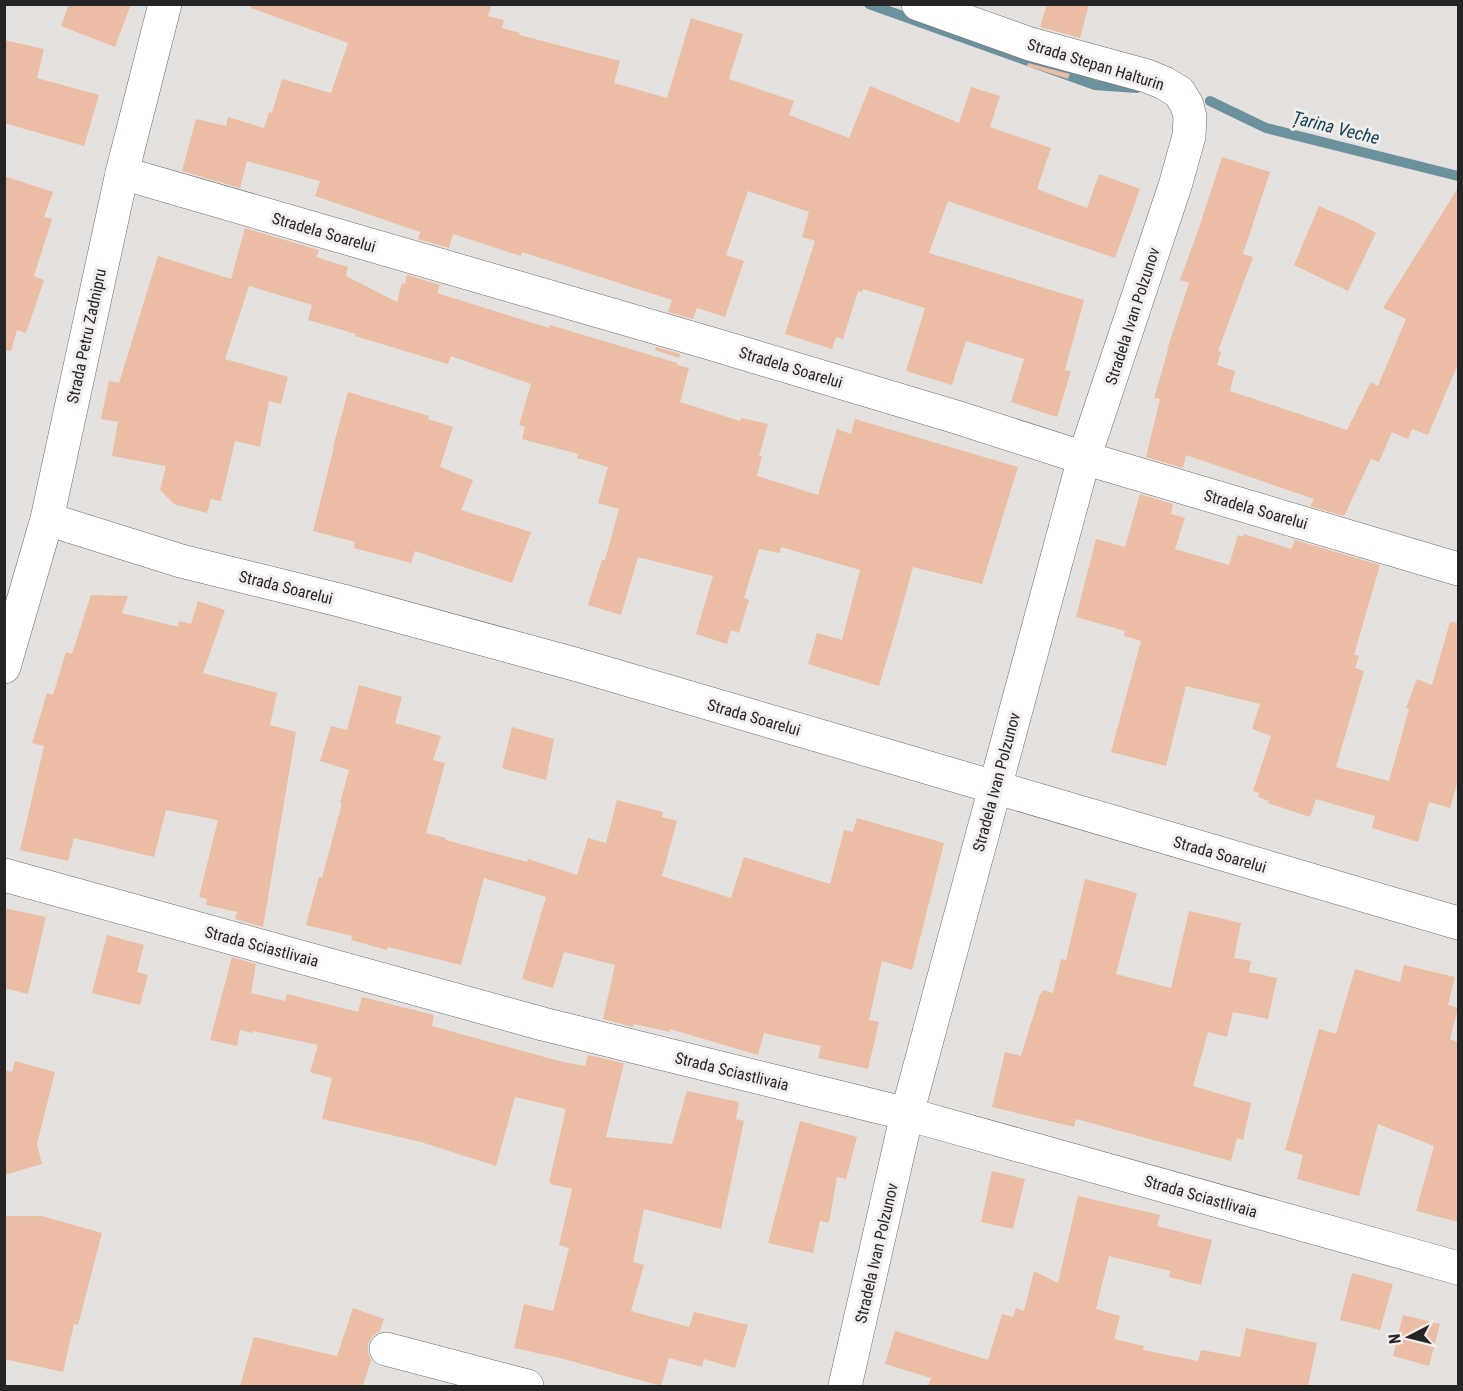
<svg xmlns="http://www.w3.org/2000/svg" width="1463" height="1391" font-family="'Roboto Condensed',sans-serif">
<rect width="100%" height="100%" fill="#e5e1df"/>
<g fill="none" stroke-linecap="round" stroke-linejoin="round">
<g stroke="#6b919e" stroke-width="10">
<path d="M869,4L1095,85L1137,88"/>
<path d="M1210,101L1266,128L1458,176"/>
</g>
</g>
<g fill="#ebbda4">
<path d="M69,4H131L115,47L61,26Z"/>
<path d="M252,4H492L488,16L504,20L502,28L520,33L519,35L620,61L614,83L667,98L691,18L743,34L729,79L794,101L789,115L849,138L870,86L959,123L971,87L1000,96L990,127L1051,148L1037,189L1087,208L1099,174L1140,189L1115,258L948,201L929,253L1084,300L1065,370L1071,371L1057,417L1011,402L1024,359L966,341L952,385L906,371L925,308L863,289L862,292L858,291L843,339L836,337L832,349L785,334L815,241L802,237L809,212L748,191L726,255L744,261L725,317L697,308L693,319L668,312L672,300L522,252L521,256L453,234L449,248L418,239L420,232L315,196L320,181L247,161L240,188L182,171L196,119L226,126L228,117L264,128L269,112L272,113L282,79L331,93L348,43L251,8Z"/>
<path d="M1047,4H1089L1080,38L1040,27Z"/>
<path d="M4,40L44,49L37,78L99,95L84,146L4,123Z"/>
<path d="M1028,63L1070,74L1068,79L1027,66Z"/>
<path d="M1222,157L1270,172L1243,254L1253,257L1218,351L1221,352L1217,365L1235,371L1230,391L1347,430L1371,382L1378,386L1406,319L1383,308L1458,188V364L1428,435L1412,429L1408,439L1392,432L1379,462L1371,459L1344,516L1310,506L1314,499L1186,455L1183,468L1146,457L1160,399L1154,398L1168,350H1167L1189,283L1180,280L1198,231Z"/>
<path d="M4,176L53,192L44,217L52,219L34,276L44,280L26,333L17,330L11,351L4,350Z"/>
<path d="M1319,206L1356,222L1376,233L1348,291L1294,265Z"/>
<path d="M245,228L319,250L316,257L348,267L346,276L397,302L402,283L405,284L407,275L440,285L437,293L549,328L550,325L677,363V365L689,368L680,402L740,421L741,418L768,424L759,456H762L757,476L818,495L837,429L851,434L855,419L1018,467L982,584L913,567L895,632L879,686L808,664L817,633L842,640L860,570L781,547L780,553L759,549L744,598L749,600L739,633L731,630L727,644L696,634L713,576L638,557L621,615L588,605L602,560H605L619,509L598,503L608,467L577,458L578,454L522,439L525,427L519,425L531,384L451,356L448,364L355,336L356,334L308,320L312,305L249,286L225,359L288,377L281,404L269,401L260,447L235,441L221,501L211,499L207,513L174,504L160,490L166,466L112,456L118,422L101,419L109,381L119,383L158,256L231,279Z"/>
<path d="M656,347L680,354L679,358L655,350Z"/>
<path d="M348,392L429,416L428,419L453,427L440,467L473,480L461,510L531,532L512,583L415,551L411,563L354,548L355,542L313,531L334,447H333Z"/>
<path d="M1140,494L1173,504L1171,514L1185,518L1175,549L1229,565L1238,535L1243,537L1244,534L1291,549L1295,540L1380,565L1354,655L1359,656L1355,668L1364,671L1336,767L1389,781L1409,709L1406,708L1417,679L1432,685L1450,622L1458,623V780L1450,808L1429,802L1418,842L1372,828L1375,816L1316,799L1310,817L1268,803L1269,801L1258,797L1259,793L1253,791L1271,736L1252,729L1260,704L1186,686L1166,766L1111,752L1141,641L1124,636L1125,631L1076,617L1096,539L1125,547Z"/>
<path d="M91,595L128,596L122,613L178,627L179,621L191,624L198,601L225,610L203,673L277,693L270,725L296,732L263,927L235,919L237,912L206,905L207,899L199,897L218,820L166,810L154,857L74,838L68,861L20,850L44,746L32,743L47,693L53,695L66,652L72,654Z"/>
<path d="M359,685L402,697L395,723L441,736L433,760L445,763L426,833L446,838V840L527,862L528,859L577,875L588,838L606,843L617,800L663,812L662,817L677,821L662,876L731,898L744,857L830,884L844,830L853,832L857,818L944,843L912,970L882,961L869,1020L879,1022L868,1069L818,1058L821,1046L764,1033L758,1055L670,1029V1032L634,1024L633,1027L603,1019L615,965L564,952L553,988L522,979L546,897L484,878L461,965L388,947L387,950L351,940L352,936L306,925L319,877L322,878L342,803H340L349,770L320,761L331,726L347,730Z"/>
<path d="M512,727L554,739L546,780L502,768Z"/>
<path d="M1085,879L1137,893L1116,974L1171,988L1189,911L1241,923L1234,958L1251,961L1249,972L1277,978L1268,1019L1233,1012L1227,1037L1208,1032L1193,1086L1251,1103L1243,1140L1237,1138L1231,1161L1076,1119L1074,1127L992,1107L1005,1052L1021,1056L1040,994H1041L1043,990L1053,993L1061,959L1066,960Z"/>
<path d="M4,908L46,917L28,994L4,988Z"/>
<path d="M107,935L144,945L137,972L148,975L140,1005L92,993Z"/>
<path d="M232,957L256,964L251,993L285,1001L287,994L358,1012L362,997L434,1015L432,1026L563,1062L585,1066L588,1055L624,1063L606,1137L672,1144L687,1091L739,1102L736,1119L744,1121L721,1229L644,1209L633,1262L644,1265L631,1311L689,1327L694,1312L748,1325L735,1368L704,1359L702,1367L669,1358L661,1386L560,1358L514,1348L524,1304L553,1311L569,1248L559,1245L572,1189L550,1184L551,1182H549L566,1109L515,1097L496,1166L421,1142L322,1119L332,1078L310,1072L318,1045L253,1031L252,1033L240,1030L237,1046L210,1040Z"/>
<path d="M1404,965L1455,977L1448,1005L1458,1008L1450,1039L1458,1042V1222L1416,1211L1434,1146L1378,1124L1359,1196L1297,1179L1303,1155L1285,1150L1319,1029L1336,1034L1355,969L1400,982Z"/>
<path d="M15,1061L55,1072L37,1144L42,1164L4,1175V1070L12,1072Z"/>
<path d="M800,1121L857,1137L846,1179L837,1177L829,1223L820,1221L813,1253L768,1243Z"/>
<path d="M992,1171L1025,1179L1013,1229L981,1222Z"/>
<path d="M1078,1196L1160,1215L1157,1226L1212,1240L1201,1285L1169,1277L1170,1271L1109,1256L1096,1309L1120,1316L1114,1339L1144,1346L1143,1350L1198,1361L1201,1350L1240,1357L1246,1328L1317,1343L1308,1386H928L931,1378L885,1364L895,1331L988,1360L1002,1314L1013,1317L1016,1308L1024,1311L1034,1271L1058,1283Z"/>
<path d="M4,1216H42L102,1233L78,1325L74,1324L63,1372L4,1359Z"/>
<path d="M1352,1273L1393,1284L1380,1330L1340,1320Z"/>
<path d="M353,1308L384,1319L380,1331L372,1336L368,1344V1353L371,1360L363,1386H240L254,1337L337,1356Z"/>
<path d="M1403,1315L1440,1324L1429,1366L1393,1356Z"/>
</g>
<g fill="none" stroke-linecap="round" stroke-linejoin="round">
<g stroke="#6e6b69" stroke-width="34">
<g id="minor">
<path d="M122,173L709,343L956,417L1084,458L1458,569"/>
<path d="M47,519L181,561L343,601L578,665L1458,923"/>
<path d="M4,667L47,519L122,173L165,4"/>
<path d="M4,875L543,1024L907,1114L1458,1268"/>
<path d="M386,1349L527,1386"/>
<path d="M845,1386L907,1114L1084,458L1175,186L1189,136L1190,117L1187,105L1179,92L1164,83L1147,76L1030,44L918,4"/>
</g>
</g>
<use href="#minor" stroke="#fff" stroke-width="33"/>
</g>
<g text-anchor="middle" stroke-width="6" stroke-linejoin="round" paint-order="stroke">
<g font-size="16" fill="#262525" stroke="#f2eeed">
<text transform="translate(1096 64) rotate(17)" y="6">Strada Stepan Halturin</text>
<text transform="translate(324 232) rotate(16)" y="6">Stradela Soarelui</text>
<text transform="translate(1132 316) rotate(-72)" y="6">Stradela Ivan Polzunov</text>
<text transform="translate(86 336) rotate(-78)" y="6">Strada Petru Zadnipru</text>
<text transform="translate(791 367) rotate(17)" y="6">Stradela Soarelui</text>
<text transform="translate(1256 509) rotate(16)" y="6">Stradela Soarelui</text>
<text transform="translate(286 587) rotate(14)" y="6">Strada Soarelui</text>
<text transform="translate(754 717) rotate(16)" y="6">Strada Soarelui</text>
<text transform="translate(996 782) rotate(-75)" y="6">Stradela Ivan Polzunov</text>
<text transform="translate(1220 854) rotate(16)" y="6">Strada Soarelui</text>
<text transform="translate(262 946) rotate(15)" y="6">Strada Sciastlivaia</text>
<text transform="translate(732 1071) rotate(14)" y="6">Strada Sciastlivaia</text>
<text transform="translate(1201 1196) rotate(16)" y="6">Strada Sciastlivaia</text>
<text transform="translate(876 1253) rotate(-77)" y="6">Stradela Ivan Polzunov</text>
</g>
<g font-size="18" font-style="italic" fill="#0e3f4e" stroke="#f2eeed">
<text transform="translate(1336 128) rotate(14)" y="6">Țarina Veche</text>
</g>
</g>
<rect width="1463" height="1391" fill="none" stroke="#262525" stroke-width="12"/>
<g transform="translate(1409 1337) rotate(263)" stroke="#f2eeed" stroke-width="4.5" paint-order="stroke">
<path d="M0-4.5L10 22L0 15L-10 22Z" fill="#262525"/>
<text y="-9" font-size="16" font-weight="bold" text-anchor="middle" fill="#262525">N</text>
</g>
</svg>
